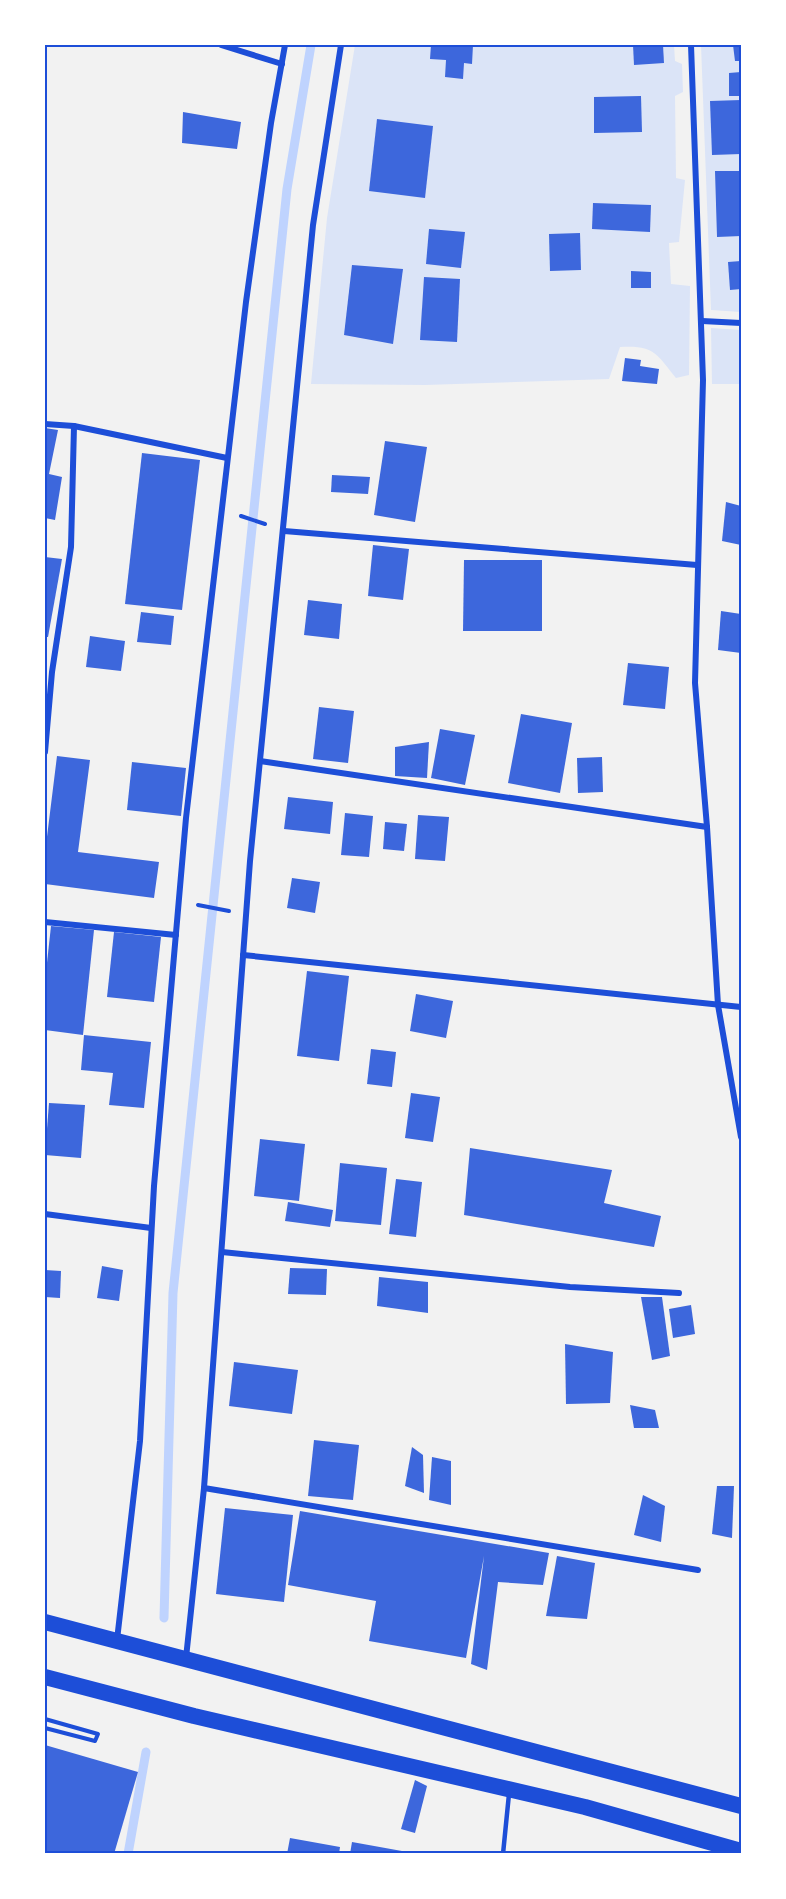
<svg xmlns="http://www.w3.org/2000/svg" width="786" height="1899" font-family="Montserrat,sans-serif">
<rect width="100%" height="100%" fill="#f2f2f2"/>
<g fill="#dbe4f7">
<path d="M355,45H674L675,61L682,64L683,92L675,96L676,178L685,180L679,242L669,243L671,284L690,286L689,375L676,378C656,353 654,345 620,347L609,379L425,385L311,384L327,218Z"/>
<path d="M701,45H741V312L711,310Z"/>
<path d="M711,328L741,330V384H712Z"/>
</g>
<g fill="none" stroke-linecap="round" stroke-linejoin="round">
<g stroke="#bfd3fe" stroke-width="9">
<path d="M164,1618L173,1293L287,189L311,45"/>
<path d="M128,1854L146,1752"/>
</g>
</g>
<g fill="#3d67dc">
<path d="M431,45H473L472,64L464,63L463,79L445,77L446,60L430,59Z"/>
<path d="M633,45H663L664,63L634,65Z"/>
<path d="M733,45H741V61H735Z"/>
<path d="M741,72V96H729V73Z"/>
<path d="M641,96L642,132L594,133V97Z"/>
<path d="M741,100V154L712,155L710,101Z"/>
<path d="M183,112L241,122L237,149L182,143Z"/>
<path d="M377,119L433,126L425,198L369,191Z"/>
<path d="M715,171H741V236L717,237Z"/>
<path d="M593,203L651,205L650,232L592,229Z"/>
<path d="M429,229L465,232L461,268L426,264Z"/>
<path d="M580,233L581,270L550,271L549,234Z"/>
<path d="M741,261V289L730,290L728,262Z"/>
<path d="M352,265L403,269L393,344L344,335Z"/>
<path d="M631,271L651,272V288H631Z"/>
<path d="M424,277L460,279L457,342L420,340Z"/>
<path d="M625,358L641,360L640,366L659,369L657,384L622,381Z"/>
<path d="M45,428L58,430L49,474L62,477L55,520L45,518Z"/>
<path d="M385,441L427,447L415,522L374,515Z"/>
<path d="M142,453L200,460L182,610L125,604Z"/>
<path d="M332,475L370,477L368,494L331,492Z"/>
<path d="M726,502L741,506V545L722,541Z"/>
<path d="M373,545L409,549L403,600L368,596Z"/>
<path d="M45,557L62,559L48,637H45Z"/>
<path d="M464,560H542V631H463Z"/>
<path d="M308,600L342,604L339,639L304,635Z"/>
<path d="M721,611L741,614V653L718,650Z"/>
<path d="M141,612L174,616L171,645L137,642Z"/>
<path d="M90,636L125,641L121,671L86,667Z"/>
<path d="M628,663L669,667L665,709L623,705Z"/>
<path d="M319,707L354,711L348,763L313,759Z"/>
<path d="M521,714L572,723L560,793L508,783Z"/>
<path d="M440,729L475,735L465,785L431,778Z"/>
<path d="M429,742L427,778L395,776V747Z"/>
<path d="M57,756L90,760L78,852L159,862L154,898L45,884V853Z"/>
<path d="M602,757L603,792L578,793L577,758Z"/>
<path d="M132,762L186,768L181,816L127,810Z"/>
<path d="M288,797L333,802L330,834L284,829Z"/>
<path d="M345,813L373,816L369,857L341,855Z"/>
<path d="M418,815L449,817L445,861L415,859Z"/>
<path d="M385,822L407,824L404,851L383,849Z"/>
<path d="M292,878L320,882L315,913L287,908Z"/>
<path d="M51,926L94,930L83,1035L45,1030V981Z"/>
<path d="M114,932L161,937L154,1002L107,997Z"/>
<path d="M307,971L349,976L339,1061L297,1056Z"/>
<path d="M416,994L453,1001L446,1038L410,1031Z"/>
<path d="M84,1035L151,1042L144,1108L109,1105L113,1073L81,1070Z"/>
<path d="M371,1049L396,1052L392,1087L367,1084Z"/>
<path d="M411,1093L440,1097L433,1142L405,1138Z"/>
<path d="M49,1103L85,1105L81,1158L45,1155Z"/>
<path d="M260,1139L305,1144L299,1201L254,1196Z"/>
<path d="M470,1148L612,1170L604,1203L661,1216L654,1247L464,1215Z"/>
<path d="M340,1163L387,1168L381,1225L335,1221Z"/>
<path d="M396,1179L422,1182L416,1237L389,1234Z"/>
<path d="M288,1202L333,1210L330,1227L285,1221Z"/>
<path d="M102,1266L123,1270L119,1301L97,1298Z"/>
<path d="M290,1268L327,1269L326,1295L288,1294Z"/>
<path d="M45,1270L61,1271L60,1298L45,1297Z"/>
<path d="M379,1277L428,1282V1313L377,1306Z"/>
<path d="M641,1297H662L670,1356L652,1360Z"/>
<path d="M691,1305L695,1334L673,1338L669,1309Z"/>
<path d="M565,1344L613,1352L610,1403L566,1404Z"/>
<path d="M234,1362L298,1370L292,1414L229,1406Z"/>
<path d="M630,1405L655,1410L659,1428H634Z"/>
<path d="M314,1440L359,1445L353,1500L308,1496Z"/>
<path d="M412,1447L423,1455L424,1493L405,1486Z"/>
<path d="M432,1457L451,1461V1505L429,1500Z"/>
<path d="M717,1486H734L732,1538L712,1534Z"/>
<path d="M643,1495L665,1506L661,1542L634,1535Z"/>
<path d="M225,1508L293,1515L284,1602L216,1594Z"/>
<path d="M300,1511L549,1553L543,1585L498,1582L487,1670L471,1664L484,1556L466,1658L369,1641L376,1601L288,1585Z"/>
<path d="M557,1556L595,1563L587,1619L546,1616Z"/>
<path d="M45,1745L138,1772L114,1854H45Z"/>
<path d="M415,1780L427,1786L415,1833L401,1829Z"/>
<path d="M290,1838L340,1847L339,1854H287Z"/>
<path d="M352,1842L413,1853V1854H350Z"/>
</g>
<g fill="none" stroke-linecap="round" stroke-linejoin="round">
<g stroke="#1d4ed8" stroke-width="4">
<path d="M241,516L265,524"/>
<path d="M198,905L229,911"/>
<path d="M45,1719L98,1734L95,1741L45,1728"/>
</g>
<path stroke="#1d4ed8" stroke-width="4.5" d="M503,1854L509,1794"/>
<g stroke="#1d4ed8" stroke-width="6">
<path d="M221,45L282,64"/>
<path d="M691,45L703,380L695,683L707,827L718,1005L741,1137"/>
<path d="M702,321L741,323"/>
<path d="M45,424L74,426L227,458"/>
<path d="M284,531L697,565"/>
<path d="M45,752L52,672L71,547L74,426"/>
<path d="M260,761L707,827"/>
<path d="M45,922L176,935"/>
<path d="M243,955L741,1007"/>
<path d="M45,1214L151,1228"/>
<path d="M222,1252L570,1287L679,1293"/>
<path d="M204,1488L698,1570"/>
<path d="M117,1640L140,1441L154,1186L186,818L246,302L271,123L285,45"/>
<path d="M186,1658L204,1488L250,861L313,225L341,45"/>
</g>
<g stroke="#1d4ed8" stroke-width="16">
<path d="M45,1622L741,1806"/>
<path d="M45,1677L194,1716L585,1807L741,1851"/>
</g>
</g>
<rect width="786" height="1899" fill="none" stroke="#ffffff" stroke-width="93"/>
<rect x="46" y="46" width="694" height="1806" fill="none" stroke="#1d4ed8" stroke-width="2"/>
</svg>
